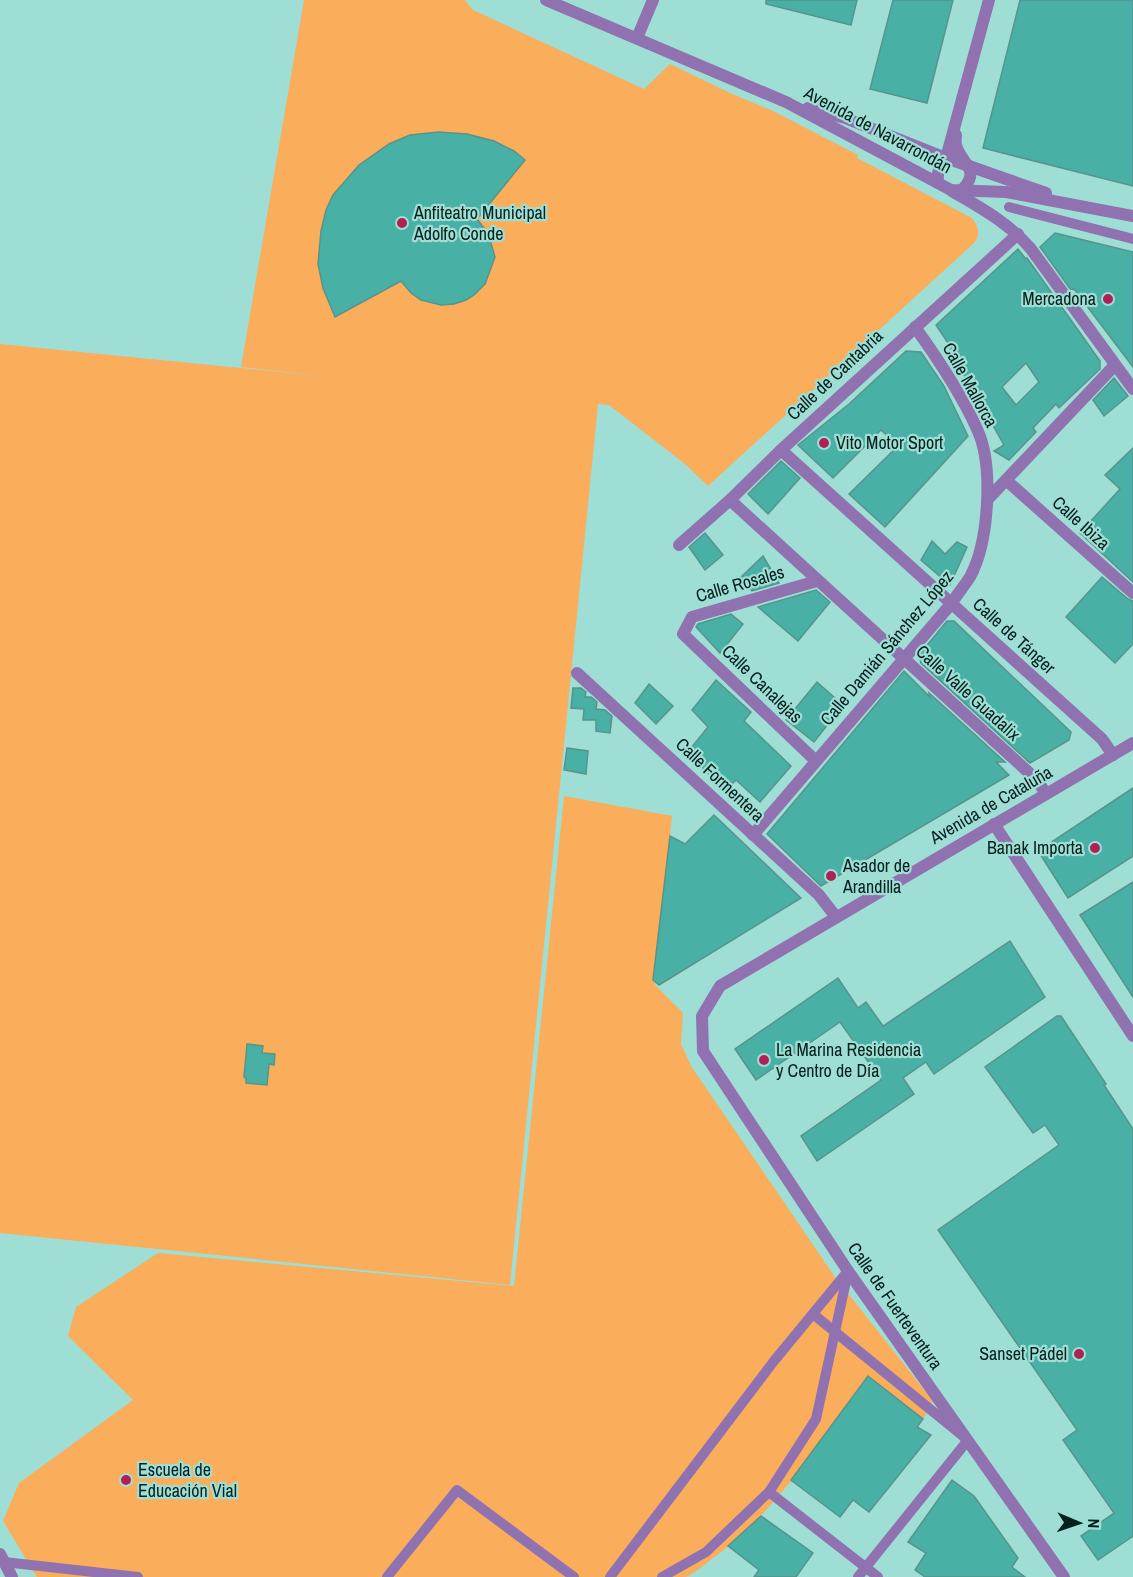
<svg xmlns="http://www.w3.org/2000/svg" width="1133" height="1577" font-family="'Archivo Narrow',sans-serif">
<rect width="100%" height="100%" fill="#9fded5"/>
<g fill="#faad5b">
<path d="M304,0H465L473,10L644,89L670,64L730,93L773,111L858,155L857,158L972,218C979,227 981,236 973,244L708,486L685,464L609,405L598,404L510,1285L0,1233V344L332,377L241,367Z"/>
<path d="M564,796L672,816L655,985L683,1013L681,1044L691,1066L835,1277L933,1401L923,1419L868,1376C822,1438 779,1509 716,1556C706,1563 697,1572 686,1577H37L3,1521L19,1483L133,1400L68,1336L76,1307L158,1253L514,1286Z"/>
</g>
<g fill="#49b0a5" stroke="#57948c" stroke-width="1.5" fill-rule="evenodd">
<path d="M766,0H857L851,25L766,4Z"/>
<path d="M893,0H953L927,103L870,89Z"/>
<path d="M1020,0H1133V186L983,148Z"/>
<path d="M438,132L467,134L494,141L514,151L525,160L477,219L488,233L495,257L485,284L474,295L466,300L454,304L441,305L421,300L411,293L401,281L335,317L323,288L318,264L321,231L326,210L333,195L359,165L389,144L410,135Z"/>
<path d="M1055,233L1133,252V367L1074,289L1071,290L1040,247Z"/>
<path d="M1018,249L1026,259L1027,258L1100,361V369L1059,408L1056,404L1033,428L1036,432L1009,460L994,451L1004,445L950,350L952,349L936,325ZM1026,363L1039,382L1016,405L1002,387Z"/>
<path d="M906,351L921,352L944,386L968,436L885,527L849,494L898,446L881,430L833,478L798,445L849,404Z"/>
<path d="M1114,378L1128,396L1104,416L1093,400Z"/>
<path d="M1133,448V582L1080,533L1120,489L1105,475Z"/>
<path d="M781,461L800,478L768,514L748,494Z"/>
<path d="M705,533L723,555L705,570L689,547Z"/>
<path d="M932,541L945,554L957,542L967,547L950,585L921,560Z"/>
<path d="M763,556L779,583L752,591L741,577Z"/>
<path d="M1102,577L1128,599L1133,601V644L1115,663L1066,617Z"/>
<path d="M816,590L830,602L798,641L758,607Z"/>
<path d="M731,614L743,624L720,653L696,627L698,624Z"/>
<path d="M947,621H954L1071,732L1069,740L1030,763L921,663L919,655Z"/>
<path d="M904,671L930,697L929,693L1005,762H996L1009,775L821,886L767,834Z"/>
<path d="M716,680L751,712L744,721L791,766L760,802L736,780L726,790L687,753L708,727L692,710Z"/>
<path d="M817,682L843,705L814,742L786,720Z"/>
<path d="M649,684L673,706L656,724L635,703Z"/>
<path d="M573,688H581L586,692L585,697H591L597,702L596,709L605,710L612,716L610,733L596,731V720H583L584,709L571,708Z"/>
<path d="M567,748L588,751L586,774L564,770Z"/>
<path d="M1133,788V856L1068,898L1038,851Z"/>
<path d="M714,815L801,898L659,985L653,980L670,836L685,844Z"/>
<path d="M1133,882V997L1080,915Z"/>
<path d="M1010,941L1045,997L934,1074L926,1062L903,1078L914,1094L817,1161L801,1136L881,1080L840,1022L756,1080L735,1049L838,978L858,1008L866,1002L883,1026Z"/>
<path d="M1057,1016H1061L1106,1084L1104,1085L1133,1129V1536L1098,1560L1081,1536L1114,1513L1063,1440L1077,1430L938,1230L1059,1145L1045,1125L1033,1133L985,1067Z"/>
<path d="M247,1044L263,1046L262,1053L275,1054L274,1065L269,1064L267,1085L246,1083V1078L244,1077Z"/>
<path d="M868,1376L923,1419L917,1427L931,1435L869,1512L853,1500L840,1517L791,1480Z"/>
<path d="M952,1480L974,1496L1018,1558L1012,1567L1025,1577H925L915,1570L926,1553L908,1542Z"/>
<path d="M761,1516L813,1553L796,1577H754L759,1570L728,1546Z"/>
</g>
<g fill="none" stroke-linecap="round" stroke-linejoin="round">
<g stroke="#9072b1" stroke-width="10">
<path d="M1009,207L1133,239"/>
<path d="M813,1314L968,1440L858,1577"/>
<path d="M769,1492L878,1577"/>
<path d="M4,1562L138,1577"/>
<path d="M387,1577L457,1490L574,1577"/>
<path d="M610,1577L774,1361L848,1271"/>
<path d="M662,1577L706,1552L769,1492L816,1419L848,1272"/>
</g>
<g stroke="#9072b1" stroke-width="12">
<path d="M546,0L786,102L951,190L1006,192L1133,216"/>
<path d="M637,38L653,0"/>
<path d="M808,108L845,118L946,158L1046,193"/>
<path d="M956,135C956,138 955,142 956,145C961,164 982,169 962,190"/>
<path d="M938,183C937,172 939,166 946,158L989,0"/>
<path d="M952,191C981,208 1009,223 1031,249L1133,389"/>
<path d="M781,450L1102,739L1113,755"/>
<path d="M1006,480L1133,593"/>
<path d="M988,499L1115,365"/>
<path d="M730,500L1037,780L1046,794"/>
<path d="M679,545L730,500L781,450L1018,234"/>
<path d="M577,673L819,895L836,917"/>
<path d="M816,761L683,634L692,617L817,581"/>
<path d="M994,824L1133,1036"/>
<path d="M753,835L951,604C957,595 964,586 970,577C989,542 994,465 977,429C961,393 938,359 915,327"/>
<path d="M0,1554L12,1577"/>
<path d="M1064,1577L848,1271L703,1051L702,1016L720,986L1133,743"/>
</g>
</g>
<g fill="#b02055" stroke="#9fded5" stroke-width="2">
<circle cx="402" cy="223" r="6"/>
<circle cx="1108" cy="299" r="6"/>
<circle cx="824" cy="443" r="6"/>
<circle cx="1095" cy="848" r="6"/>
<circle cx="831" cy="876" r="6"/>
<circle cx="764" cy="1060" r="6"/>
<circle cx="1079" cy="1354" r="6"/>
<circle cx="126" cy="1480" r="6"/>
</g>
<g text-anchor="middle" stroke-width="4.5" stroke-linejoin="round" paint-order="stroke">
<g font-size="18" fill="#06201d" stroke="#9fded5">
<text transform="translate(878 130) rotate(28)" y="6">Avenida de Navarrondán</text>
<text transform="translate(835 375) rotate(-43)" y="6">Calle de Cantabria</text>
<text transform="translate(970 385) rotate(61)" y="6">Calle Mallorca</text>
<text transform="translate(1081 523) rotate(42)" y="6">Calle Ibiza</text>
<text transform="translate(740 584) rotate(-16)" y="6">Calle Rosales</text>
<text transform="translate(1014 636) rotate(42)" y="6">Calle de Tánger</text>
<text transform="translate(887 648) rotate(-50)" y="6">Calle Damián Sánchez López</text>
<text transform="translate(762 684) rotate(44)" y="6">Calle Canalejas</text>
<text transform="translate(968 693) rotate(42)" y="6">Calle Valle Guadalix</text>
<text transform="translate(720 780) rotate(43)" y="6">Calle Formentera</text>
<text transform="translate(991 805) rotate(-30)" y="6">Avenida de Cataluña</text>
<text transform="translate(895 1306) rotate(55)" y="6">Calle de Fuerteventura</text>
</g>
<g font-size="18" fill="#06201d" stroke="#9fded5" text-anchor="start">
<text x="414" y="219">Anfiteatro Municipal<tspan x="414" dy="21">Adolfo Conde</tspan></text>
<text x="1096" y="305" text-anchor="end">Mercadona</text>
<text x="836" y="449">Vito Motor Sport</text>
<text x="1083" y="854" text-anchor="end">Banak Importa</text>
<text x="843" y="872">Asador de<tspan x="843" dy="21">Arandilla</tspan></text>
<text x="776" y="1056">La Marina Residencia<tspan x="776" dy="21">y Centro de Día</tspan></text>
<text x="1067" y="1360" text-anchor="end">Sanset Pádel</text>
<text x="138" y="1476">Escuela de<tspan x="138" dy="21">Educación Vial</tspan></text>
</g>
</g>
<g transform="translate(1079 1523) rotate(92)" stroke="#9fded5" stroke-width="4.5" paint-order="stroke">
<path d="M0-4.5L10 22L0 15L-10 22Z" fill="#06201d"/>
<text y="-9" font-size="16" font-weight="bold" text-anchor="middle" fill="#06201d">N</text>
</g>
</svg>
